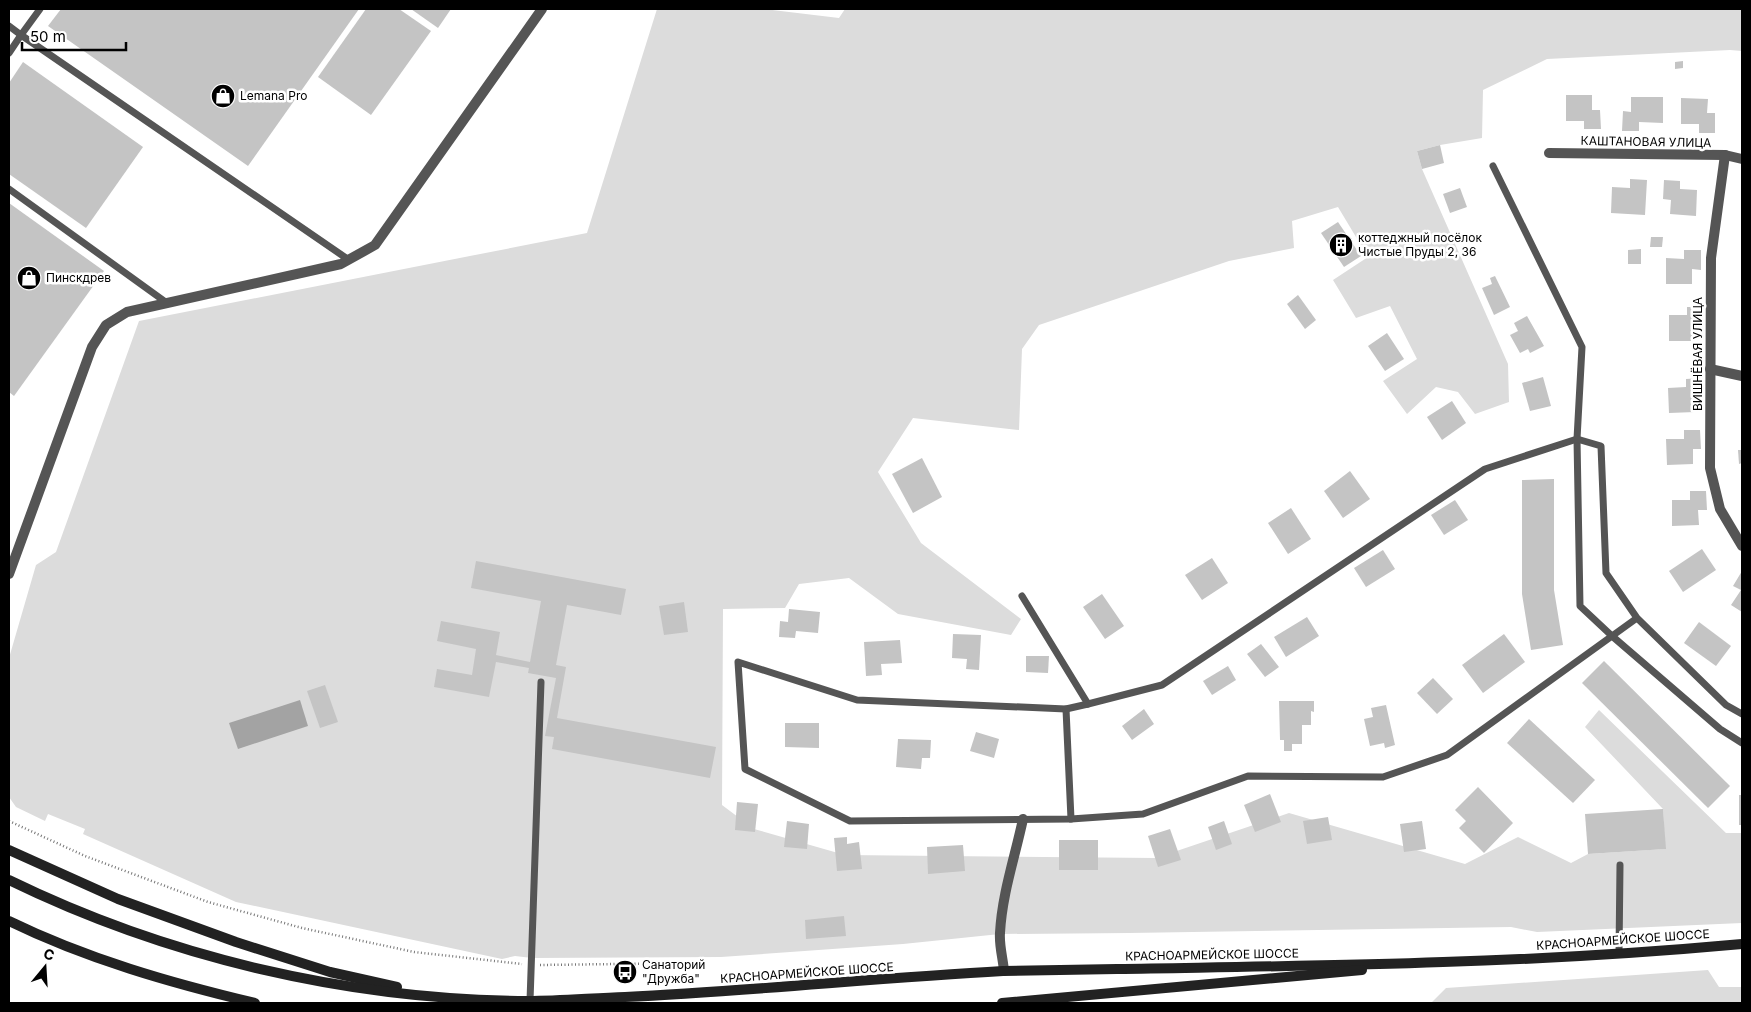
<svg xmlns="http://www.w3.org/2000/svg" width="1751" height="1012" font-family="Inter,sans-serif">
<rect width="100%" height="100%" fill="#fff"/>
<g fill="#dcdcdc">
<path d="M657,9H764L839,18L845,9H1742V51L1730,50L1547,59L1483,90L1482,138L1440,145L1417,151L1422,169L1508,364L1509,402L1475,414L1458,392L1436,387L1407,414L1383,381L1417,359L1390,306L1356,318L1333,280L1368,257L1338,207L1292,221L1294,248L1229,261L1039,325L1022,349L1019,430L913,418L878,472L921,543L1021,619L1011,635L898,614L849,578L799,584L785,608L723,609L722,805L754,829L845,855L1156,858L1289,813L1465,864L1518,837L1571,863L1588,854L1665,849L1663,809L1585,727L1599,710L1726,833H1742V923L1537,932L1511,927L1129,933L1000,934L903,944L721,957L532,958L515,956L502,959L236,902L83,834L85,829L48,814L45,821L16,807L9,797V658L36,565L56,552L139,321L587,233Z"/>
<path d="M1708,970L1719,987H1742V1003H1431L1446,988Z"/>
</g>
<path fill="#a3a3a3" d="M300,700L308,726L238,749L229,723Z"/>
<g fill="#c4c4c4">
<path d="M61,9H359L248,166L48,26Z"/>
<path d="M366,9H399L431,31L371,115L318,77Z"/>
<path d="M411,9H451L438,28Z"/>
<path d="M1683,61V68L1675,69V62Z"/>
<path d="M23,62L143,147L86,228L9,174V83Z"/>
<path d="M1566,95H1592V110H1600L1601,129H1584V121H1566Z"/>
<path d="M1631,97H1663V123L1639,122V131H1622L1623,111L1631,112Z"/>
<path d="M1681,98L1708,99L1707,113H1715V133H1699V124H1681Z"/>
<path d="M1440,145L1444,163L1422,169L1417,151Z"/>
<path d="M1630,179L1647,180L1645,215L1611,213L1612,187L1630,188Z"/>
<path d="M1664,180L1680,181V189L1697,190L1696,216L1670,214L1671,200L1663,199Z"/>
<path d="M1460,188L1467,207L1450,213L1443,194Z"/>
<path d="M9,203L104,271L14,396L9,392Z"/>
<path d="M1338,222L1361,256L1344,267L1321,233Z"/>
<path d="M1651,237H1663L1662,247H1650Z"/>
<path d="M1641,249V264H1628V250Z"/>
<path d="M1684,250H1701V270L1692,269V284H1666V258L1684,259Z"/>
<path d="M1495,276L1510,307L1494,315L1482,288L1492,284L1490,278Z"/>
<path d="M1298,295L1316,320L1305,329L1287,304Z"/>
<path d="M1687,307H1703V326H1695V341H1669V315H1687Z"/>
<path d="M1527,316L1544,346L1530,353L1528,349L1520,353L1510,335L1518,331L1514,323Z"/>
<path d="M1387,333L1404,359L1385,371L1368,346Z"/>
<path d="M1543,377L1551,406L1530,411L1522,383Z"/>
<path d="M1702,378L1703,398H1695V412L1669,413L1668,388L1686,387V379Z"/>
<path d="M1452,401L1466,423L1442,440L1427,417Z"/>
<path d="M1684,430H1700L1701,449H1693V464L1667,465L1666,439H1684Z"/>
<path d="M1738,450H1742V463L1739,464Z"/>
<path d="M922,458L942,497L913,513L892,474Z"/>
<path d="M1350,471L1370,499L1343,518L1324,491Z"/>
<path d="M1554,479V590L1563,645L1531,650L1522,594V480Z"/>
<path d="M1690,491H1706L1707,510H1698L1699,525L1672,526V500H1690Z"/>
<path d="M1455,500L1468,520L1444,535L1431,515Z"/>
<path d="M1291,508L1311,539L1288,554L1268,523Z"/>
<path d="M1702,549L1716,570L1683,592L1669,571Z"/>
<path d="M1383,550L1395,569L1366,587L1354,568Z"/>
<path d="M1212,558L1228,583L1202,600L1185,575Z"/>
<path d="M476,561L626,589L621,615L567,605L556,665L566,667L557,718L716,747L710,778L552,749L554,737L545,736L556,678L528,673L529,668L496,662L489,697L434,687L437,669L472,675L476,649L437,641L441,621L500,632L496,655L530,662L541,601L471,588Z"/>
<path d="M1742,571V612L1731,605L1741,590L1733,586Z"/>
<path d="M1102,594L1124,626L1105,639L1083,607Z"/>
<path d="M684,602L688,632L664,635L659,606Z"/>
<path d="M789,609L820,612L818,633L796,631L795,638L779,637L780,621L788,622Z"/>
<path d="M1307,617L1319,636L1286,657L1274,637Z"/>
<path d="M1699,622L1731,646L1716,666L1684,643Z"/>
<path d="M953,634L981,635L979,670L966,669L967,659L952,658Z"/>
<path d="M1504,634L1525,662L1483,693L1462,665Z"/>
<path d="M900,640L902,663L881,664L882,675L866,676L864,642Z"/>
<path d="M1261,644L1279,667L1265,677L1247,654Z"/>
<path d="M1026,656H1049L1048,673L1026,672Z"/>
<path d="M1604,661L1730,786L1708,808L1582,683Z"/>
<path d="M1228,666L1236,680L1212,695L1203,681Z"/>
<path d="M1433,678L1453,699L1437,714L1417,693Z"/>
<path d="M325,685L338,722L320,728L307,691Z"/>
<path d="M1279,701H1314V712L1311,711V725H1302V744H1292V751H1284V740H1280Z"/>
<path d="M1386,705L1395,745L1385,748L1384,743L1370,746L1364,719L1373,717L1371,708Z"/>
<path d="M1144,709L1154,724L1132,740L1122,726Z"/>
<path d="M1529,719L1595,780L1573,803L1507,743Z"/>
<path d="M785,723H819V748L785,747Z"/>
<path d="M976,732L999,739L994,758L970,751Z"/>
<path d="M898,739L931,740L930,758H922L921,769L896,767Z"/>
<path d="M1478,787L1513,823L1484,853L1459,828L1466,821L1455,810Z"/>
<path d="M1270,794L1281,822L1255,832L1244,805Z"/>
<rect x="1739" y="795" width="3" height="30"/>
<path d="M737,802L758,804L755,832L735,830Z"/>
<path d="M1663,809L1666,849L1588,854L1585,814Z"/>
<path d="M1328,817L1332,840L1307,844L1303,821Z"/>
<path d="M787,821L809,824L807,849L784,847Z"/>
<path d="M1224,821L1232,844L1216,850L1208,827Z"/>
<path d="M1422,821L1426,849L1404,852L1400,824Z"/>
<path d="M1170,829L1181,860L1158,867L1148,836Z"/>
<path d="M847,837V844L859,842L862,869L837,871L834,838Z"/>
<rect x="1059" y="840" width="39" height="30"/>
<path d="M963,845L965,871L928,874L927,847Z"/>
<path d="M844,916L846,936L806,939L805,920Z"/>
</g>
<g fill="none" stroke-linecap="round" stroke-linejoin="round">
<g stroke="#777" stroke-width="2.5" stroke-dasharray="1 2.5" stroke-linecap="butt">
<path d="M9,821L85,856L208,902L302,928L414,952L522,964"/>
<path d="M540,965L695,963"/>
</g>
<g stroke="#555" stroke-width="7">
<path d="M9,26L21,35L40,9"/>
<path d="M9,53L21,35L349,260"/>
<path d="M1493,166L1582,347L1577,439L1580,606L1612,636L1720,729L1742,743"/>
<path d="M9,189L167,303"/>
<path d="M1022,596L1088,704"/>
<path d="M1637,618L1447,755L1383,777L1248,776L1143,814L1071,819L850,821L745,769L738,662L857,700L1066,709L1088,704L1162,685L1485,469L1577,439L1601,446L1606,573L1637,618L1726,705L1742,714"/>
<path d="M1066,709L1071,819"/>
<path d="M1619,953L1620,865"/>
<path d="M530,1001L541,682"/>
</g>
<g stroke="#555" stroke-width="10">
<path d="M1549,153L1725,155L1742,159"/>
<path d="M1725,155L1711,258L1710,468L1720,509L1742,546"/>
<path d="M1710,369L1742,376"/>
<path d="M9,574L92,347L106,325L127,312L341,264L375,245L542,9"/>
<path d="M1004,971C1003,959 999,945 1000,933C1002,894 1015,857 1023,819"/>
</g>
<g stroke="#222" stroke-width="10">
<path d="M9,850L118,899L236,942L330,972L397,987"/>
<path d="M9,880C169,958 350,1000 528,1001C560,1001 593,998 625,997C751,991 877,978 1003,971C1041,970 1079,970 1117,969C1226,967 1335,966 1443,962C1543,959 1643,953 1742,944"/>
<path d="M9,921C87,959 171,983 255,1003"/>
<path d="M1002,1003L1362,970"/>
</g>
</g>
<defs>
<g id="shop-disc" transform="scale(1.25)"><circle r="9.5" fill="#000" stroke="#fff"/><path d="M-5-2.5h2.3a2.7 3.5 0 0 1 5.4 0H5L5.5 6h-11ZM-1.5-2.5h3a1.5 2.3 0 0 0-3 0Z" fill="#fff"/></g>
<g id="building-disc" transform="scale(1.25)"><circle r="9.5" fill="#000" stroke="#fff"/><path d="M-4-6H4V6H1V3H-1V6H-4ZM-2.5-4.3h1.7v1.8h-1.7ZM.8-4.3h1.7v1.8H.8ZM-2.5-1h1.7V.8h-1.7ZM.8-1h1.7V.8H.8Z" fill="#fff"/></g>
<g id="bus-disc" transform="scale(1.25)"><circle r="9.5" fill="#000" stroke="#fff"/><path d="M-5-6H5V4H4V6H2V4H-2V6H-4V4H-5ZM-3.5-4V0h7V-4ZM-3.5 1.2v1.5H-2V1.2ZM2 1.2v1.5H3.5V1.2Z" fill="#fff"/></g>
</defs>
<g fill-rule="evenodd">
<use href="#shop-disc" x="223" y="96"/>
<use href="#building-disc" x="1341" y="245"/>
<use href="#shop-disc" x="29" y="278"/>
<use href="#bus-disc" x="625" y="972"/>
</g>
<g text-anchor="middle" stroke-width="5" stroke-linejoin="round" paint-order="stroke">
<g font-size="12" fill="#000" stroke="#fff" text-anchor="start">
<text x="240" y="100">Lemana Pro</text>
<text x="1358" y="242">коттеджный посёлок<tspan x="1358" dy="14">Чистые Пруды 2, 36</tspan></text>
<text x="46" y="282">Пинскдрев</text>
<text x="642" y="969">Санаторий<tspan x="642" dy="14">"Дружба"</tspan></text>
</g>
<g font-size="12" fill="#000" stroke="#fff">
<text transform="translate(1646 142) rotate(1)" y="4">КАШТАНОВАЯ УЛИЦА</text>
<text transform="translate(1698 354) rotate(-90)" y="4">ВИШНЁВАЯ УЛИЦА</text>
<text transform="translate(1623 940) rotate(-4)" y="4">КРАСНОАРМЕЙСКОЕ ШОССЕ</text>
<text transform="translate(1212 955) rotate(-1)" y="4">КРАСНОАРМЕЙСКОЕ ШОССЕ</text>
<text transform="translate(807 973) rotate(-4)" y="4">КРАСНОАРМЕЙСКОЕ ШОССЕ</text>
</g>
</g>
<rect width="1751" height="1012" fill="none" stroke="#000000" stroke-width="20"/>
<g transform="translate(45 967) rotate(18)" stroke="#ffffff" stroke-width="4" paint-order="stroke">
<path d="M0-4L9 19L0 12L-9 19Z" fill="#000000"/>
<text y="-8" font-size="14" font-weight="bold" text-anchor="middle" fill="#000000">С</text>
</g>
<path d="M22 42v8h104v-8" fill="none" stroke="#000000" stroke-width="2.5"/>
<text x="30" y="42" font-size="15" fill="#000000" stroke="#ffffff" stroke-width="4" paint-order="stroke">50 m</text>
</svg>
